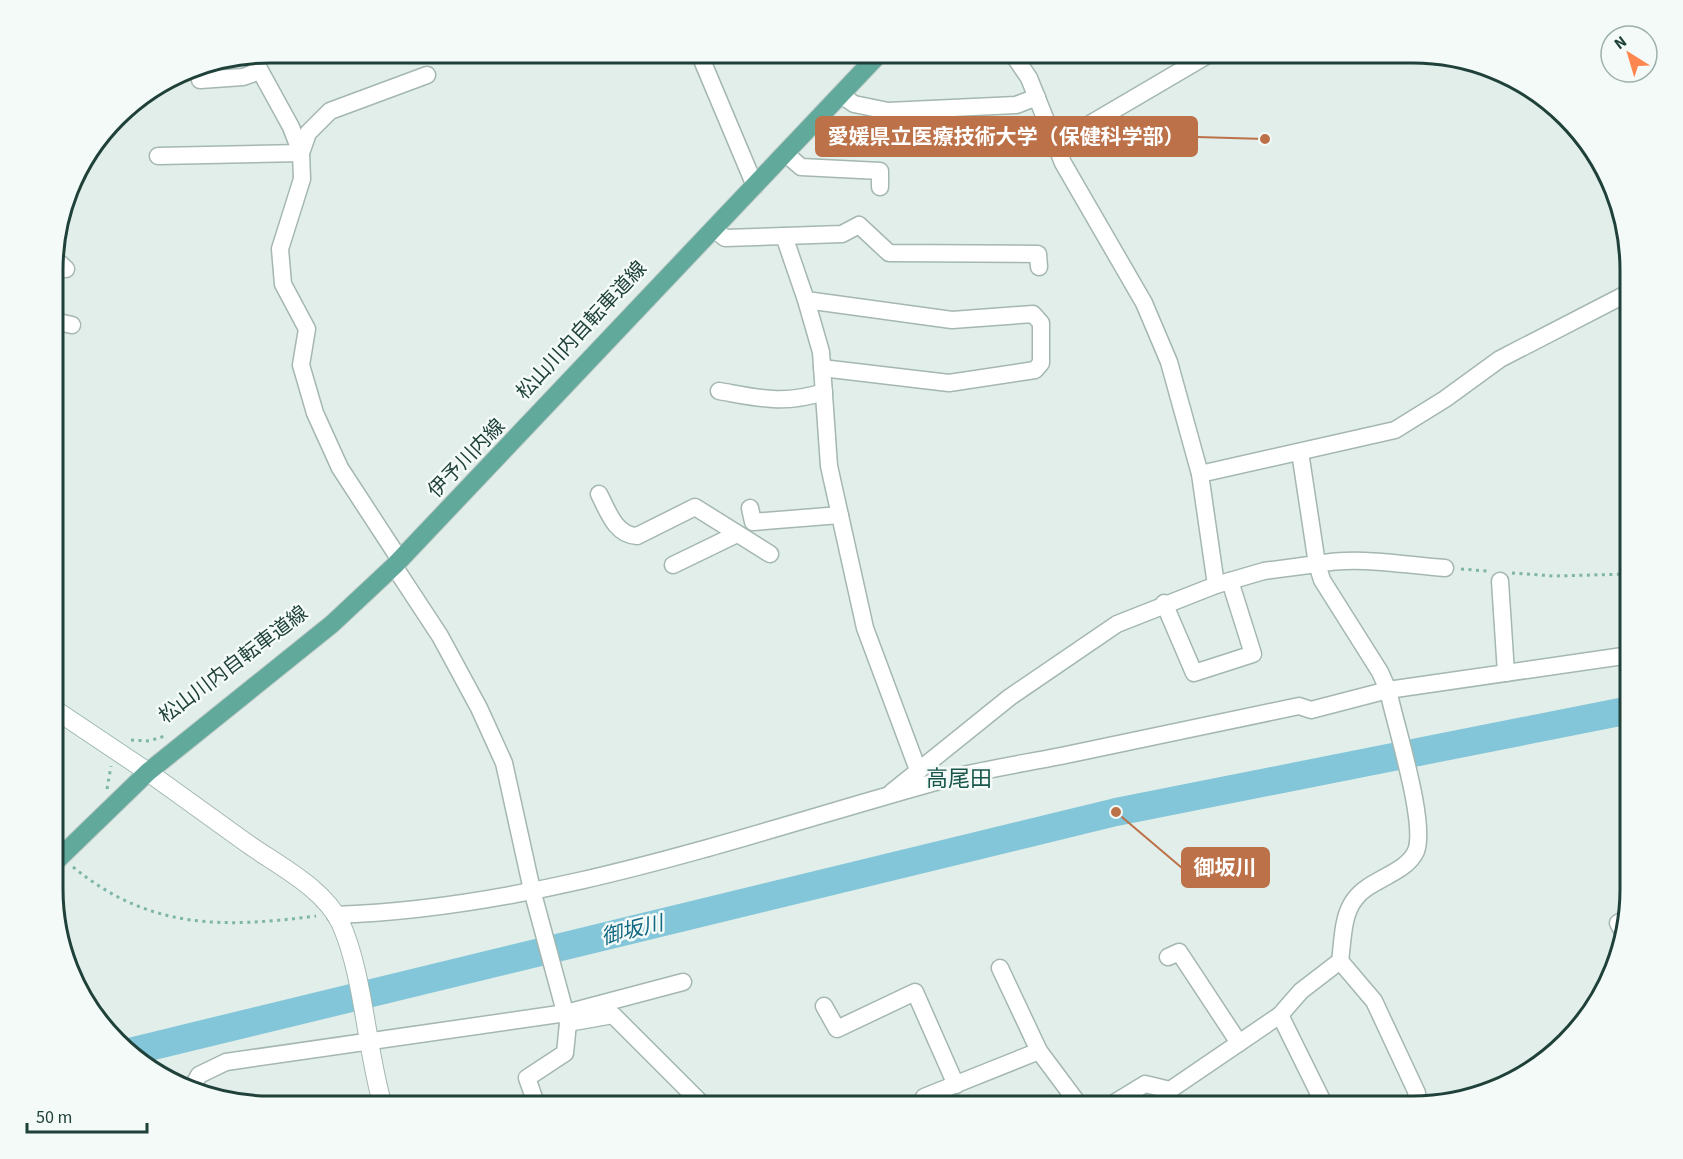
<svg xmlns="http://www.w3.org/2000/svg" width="1683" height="1159" font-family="'Source Sans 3','Noto Sans JP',sans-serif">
<rect width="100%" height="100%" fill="#e2eee9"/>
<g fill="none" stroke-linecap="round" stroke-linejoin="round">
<path stroke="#83c6d9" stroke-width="28" d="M129,1052L1116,812L1630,710"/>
<g stroke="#a4b7b1" stroke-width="19">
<g id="minor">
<path d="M699,53L755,186"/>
<path d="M1012,53L1029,78L1063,163L1144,303L1169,362L1200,474L1216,585"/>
<path d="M252,56L291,127L301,153L302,179L280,249L283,284L307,329L301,365L315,413L340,468L400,560"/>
<path d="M200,80L243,77L260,71"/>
<path d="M841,95L854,104L888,111L1016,105L1037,97"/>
<path d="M1056,144L1211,53"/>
<path d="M786,154L801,167L880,171V187"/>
<path d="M158,156L301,153L308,133L330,111L427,75"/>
<path d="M1601,161L1602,162"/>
<path d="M714,229L725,238L784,236L806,300L821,352L829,466L865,628L918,770"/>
<path d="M784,236L842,234L859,225L889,253L1038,254L1039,267"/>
<path d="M54,258L66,269"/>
<path d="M806,300L952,320L1033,314L1041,323V363L1035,370L949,383L822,368"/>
<path d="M54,321L72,325"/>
<path d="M719,391C759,398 783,405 824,392"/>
<path d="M1300,452L1317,564C1359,556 1403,565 1445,568"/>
<path d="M1200,474L1395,430L1445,399L1500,359L1630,292"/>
<path d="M599,494C608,511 615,535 637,536L695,507L770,554"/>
<path d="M750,508L753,522L840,515"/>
<path d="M673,565L737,534"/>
<path d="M394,566L440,636L479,708L504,763L532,890L568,1023L613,1015L704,1106"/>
<path d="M1500,581L1506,673"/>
<path d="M1164,603L1194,673L1253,654L1230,581"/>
<path d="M892,792L1010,697L1117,624L1216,585L1264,571L1317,564L1322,580L1380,672L1388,690C1395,724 1427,823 1416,851C1406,874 1369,879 1355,899C1342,915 1343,941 1340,961L1301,991L1280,1015L1170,1090L1145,1084L1109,1106"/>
<path d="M335,915C543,908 741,836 939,781C979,770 1021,764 1061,756C1140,739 1220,723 1299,706L1311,710L1388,690L1630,655"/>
<path d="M1624,934L1618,923L1627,918"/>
<path d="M1168,957L1179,952L1239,1043"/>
<path d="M1340,961L1374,1001L1417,1093L1413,1106"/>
<path d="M1000,968L1039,1051L1080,1106"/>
<path d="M824,1006L837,1029L915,992L956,1085"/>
<path d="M1280,1015L1325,1106"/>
<path d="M191,1090L199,1075L226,1062L566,1013L683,982"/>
<path d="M924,1097L1039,1051"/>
<path d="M537,1106L527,1078L565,1053L568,1023"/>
</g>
</g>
<g stroke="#a4b7b1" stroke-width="20">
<path id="tertiary" d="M148,772C181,796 215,820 248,844C279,866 324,888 341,924C364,976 366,1049 383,1106"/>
</g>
<g stroke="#9ebbb3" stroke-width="20">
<path id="secondary" d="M54,709L148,772"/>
</g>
<g stroke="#c0cac8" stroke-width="20">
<path id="primary" d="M54,863L148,772L332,624L394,566L880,53"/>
</g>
<g stroke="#7eb5a8" stroke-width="3" stroke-dasharray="3 4.5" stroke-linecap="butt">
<path d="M1461,569L1487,571"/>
<path d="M1512,573L1554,576L1630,574"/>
<path d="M131,740L149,741L165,736"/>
<path d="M107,789L111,766"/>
<path d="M73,867C150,930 223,928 316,916"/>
</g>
<use href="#minor" stroke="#fff" stroke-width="16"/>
<use href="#tertiary" stroke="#fff" stroke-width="18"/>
<use href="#secondary" stroke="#fff" stroke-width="18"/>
<use href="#primary" stroke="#61a99b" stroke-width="18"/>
</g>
<g text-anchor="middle" stroke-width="5" stroke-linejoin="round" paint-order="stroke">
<g font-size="20" fill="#1f413a" stroke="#f3faf7">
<text transform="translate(581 330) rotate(-47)" y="7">松山川内自転車道線</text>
<text transform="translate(466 458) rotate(-46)" y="7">伊予川内線</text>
<text transform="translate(233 664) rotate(-37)" y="7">松山川内自転車道線</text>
</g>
<g font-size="21" font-style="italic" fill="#126984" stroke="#f3faf7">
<text transform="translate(632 930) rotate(-14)" y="7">御坂川</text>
</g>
<g font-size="22" fill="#19564b" stroke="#f3faf7">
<text x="959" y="786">高尾田</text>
</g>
</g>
<path d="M0 0H1683V1159H0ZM270 63H1413A207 207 0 0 1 1620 270V889A207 207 0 0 1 1413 1096H270A207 207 0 0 1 63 889V270A207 207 0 0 1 270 63Z" fill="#f3faf7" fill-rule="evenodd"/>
<path fill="none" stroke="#1f413a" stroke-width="3" d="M270 63H1413A207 207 0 0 1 1620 270V889A207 207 0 0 1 1413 1096H270A207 207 0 0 1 63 889V270A207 207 0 0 1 270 63Z"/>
<path fill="none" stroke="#bc7148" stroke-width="2" d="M1265 139L1197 137M1116 812L1182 868"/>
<g fill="#bc7148" stroke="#f3faf7" stroke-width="2">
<circle cx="1265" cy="139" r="6"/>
<circle cx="1116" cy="812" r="6"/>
</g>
<g fill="#bc7148" stroke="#bc7148" stroke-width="2">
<rect x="816" y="117" width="381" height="39" rx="6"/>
<rect x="1182" y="848" width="87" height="39" rx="6"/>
</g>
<g font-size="21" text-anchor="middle" font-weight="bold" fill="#fff">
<text x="1006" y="144">愛媛県立医療技術大学（保健科学部）</text>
<text x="1225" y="875">御坂川</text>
</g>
<g transform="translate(1629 54) rotate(323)"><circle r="28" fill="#f3faf7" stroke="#9eb0ab" stroke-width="1.5"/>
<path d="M0-4.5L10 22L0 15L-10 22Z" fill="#ff864e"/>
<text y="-9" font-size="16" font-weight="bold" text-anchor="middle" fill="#1f413a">N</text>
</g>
<path d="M27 1123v9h120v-9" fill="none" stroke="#1f413a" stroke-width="3"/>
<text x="36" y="1123" font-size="18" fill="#1f413a" stroke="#f3faf7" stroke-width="4.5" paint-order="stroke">50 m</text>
</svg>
